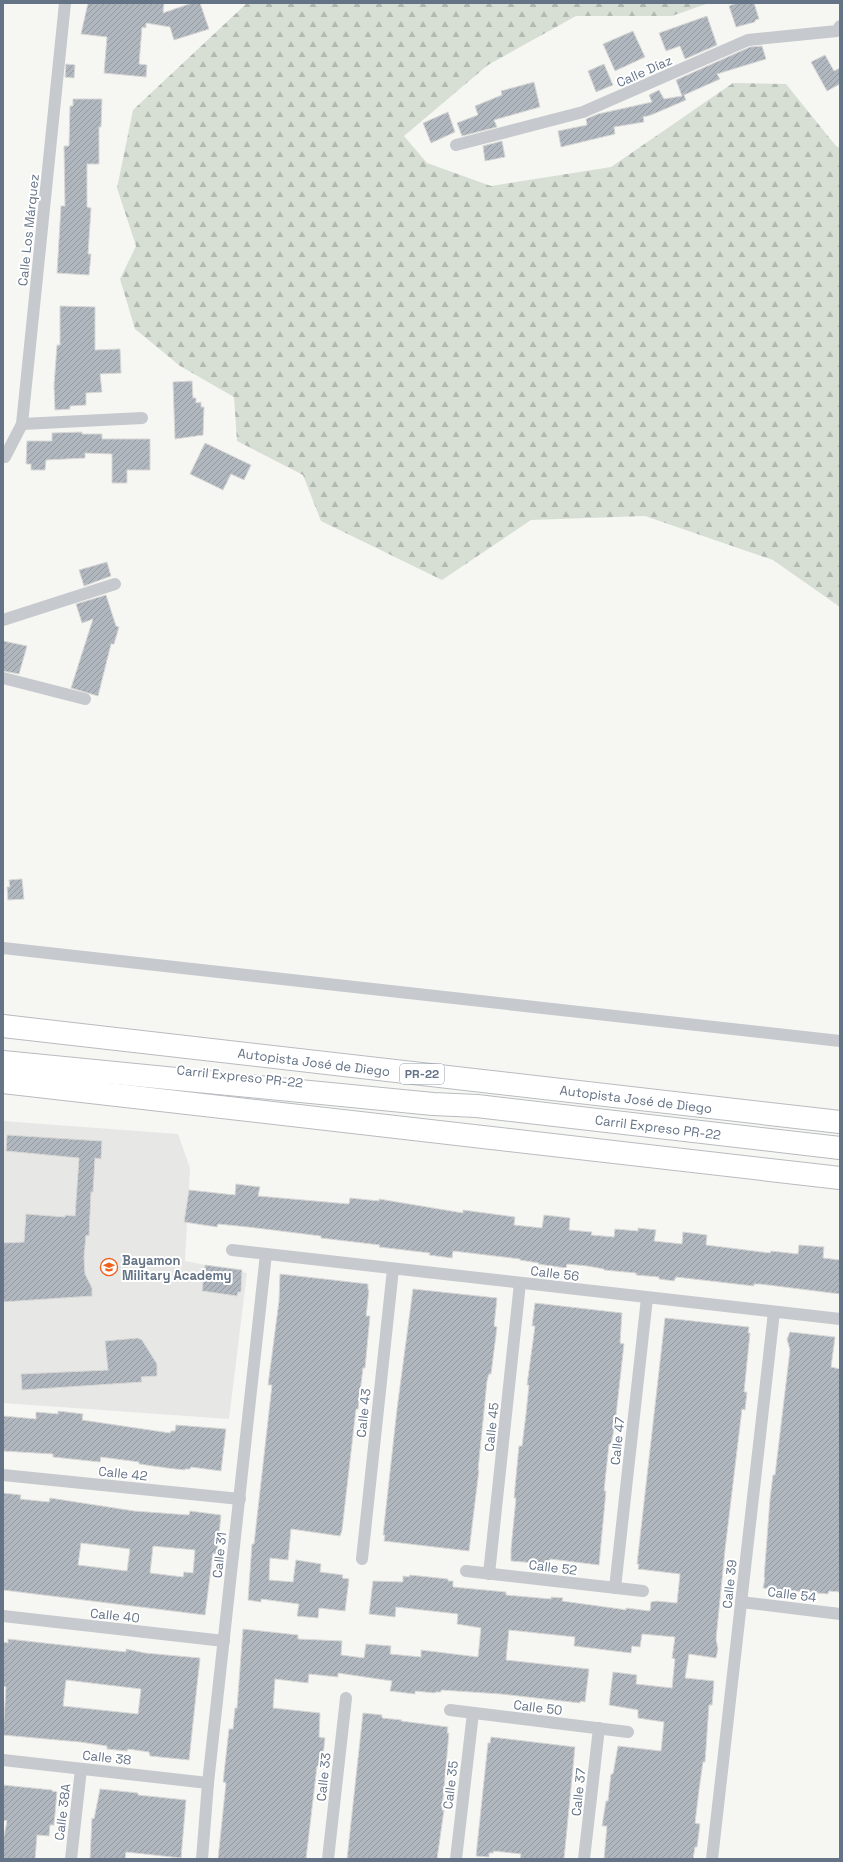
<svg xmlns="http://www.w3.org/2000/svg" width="843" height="1862" font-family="'Space Grotesk',sans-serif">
<defs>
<pattern id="forest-firs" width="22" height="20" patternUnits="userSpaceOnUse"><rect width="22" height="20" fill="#d7dfd4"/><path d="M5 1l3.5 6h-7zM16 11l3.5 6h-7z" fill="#b2b9b2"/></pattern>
<pattern id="building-hatch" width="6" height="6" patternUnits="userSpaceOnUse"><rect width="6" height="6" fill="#b1b7be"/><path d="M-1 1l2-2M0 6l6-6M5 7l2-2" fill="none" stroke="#9499a0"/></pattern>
</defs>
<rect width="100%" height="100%" fill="#f6f7f3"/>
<path fill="#e7e8e6" d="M3,1121L178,1134L190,1168L185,1261L247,1273L229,1419L3,1403Z"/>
<path fill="url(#forest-firs)" d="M247,3H709L672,16H576L488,65L404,136L427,163L491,186L611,167L733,83L786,84L836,146L840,148V607L773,560L645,516L531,520L442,580L321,521L303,475L237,441L234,397L180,366L135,329L120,279L136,246L117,188L133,110Z"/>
<g fill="url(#building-hatch)" stroke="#d8d8d6" fill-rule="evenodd">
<path d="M88,3H164L163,13L192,3H200L209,29L174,40L170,27L146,23V28L142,27L139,64L147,65L146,77L104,73L107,37L81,34Z"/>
<path d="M737,3H754L759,19L755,20V22L736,27L729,6Z"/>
<path d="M707,16L717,45L685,59L680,46L666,51L659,33Z"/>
<path d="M633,31L645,57L615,71L603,44Z"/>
<path d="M762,46L766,59L717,74L720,79L684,95L686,100L651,115L643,117L644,122L614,127L615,134L561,147L558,131L587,125L586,119L598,114L652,102L649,95L659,90L664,99L682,96L676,80L750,47Z"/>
<path d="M825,55L834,71L840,68V84L827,91L811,62Z"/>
<path d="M66,64L75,65L74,78L65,77Z"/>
<path d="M604,64L613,85L596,92L588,71Z"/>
<path d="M534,82L540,107L494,120L497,127L462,136L457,123L478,115L475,106L502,95L501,91Z"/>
<path d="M73,99H102L101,127H99V164H87V207L91,208L88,254H91L89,275L57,273L61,206H65L64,146H69L70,106H73Z"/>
<path d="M448,112L455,132L431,143L423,123Z"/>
<path d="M502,141L505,157L485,161L483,146Z"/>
<path d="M60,306L95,307V350L120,349L121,373L100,374L102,392L86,393V405L70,406V409L55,410L54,386L57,345H60Z"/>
<path d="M192,381L193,398H196V403L201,402V407H204L203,435L175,439L173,382Z"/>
<path d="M82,432V434H102V439H150V470H127V483H112V454L85,453V458L46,460L45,470H31V464H26L27,441H52V433Z"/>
<path d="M205,443L251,465L244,480L231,474L223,490L190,474Z"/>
<path d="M107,562L111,576L84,586L79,570Z"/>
<path d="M106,595L116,626L119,627L114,644H111L98,696L71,688L93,619L82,623L76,604Z"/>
<path d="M3,641L27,646L19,674L3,671Z"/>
<path d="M22,879L24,899L8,900L7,887H10L9,880Z"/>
<path d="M7,1135L102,1141L101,1159L95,1158L93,1192H91L89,1236L86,1235L84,1257L85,1274L92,1288V1296L3,1302V1243L24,1242L26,1214L65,1217V1215L75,1216L79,1158L6,1151Z"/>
<path d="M236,1184L260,1187L258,1196L349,1204L350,1198L379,1201V1199L463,1213V1210L515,1217L514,1225L542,1228L544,1215L570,1218L569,1230L592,1232L591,1235L614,1237L615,1229L638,1231V1228L656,1230L654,1241L682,1244L683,1232L707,1235L706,1245L770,1253L771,1251L798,1254L799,1245L824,1247L823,1258L840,1260V1294L760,1284H754V1286L676,1277L674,1281L659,1279V1277L636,1275V1273L604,1270V1269L587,1266L567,1264L566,1268L538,1264L539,1263L520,1260V1259L453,1251L452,1258L429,1255L430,1253L379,1247L380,1245L321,1238V1236L248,1227L218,1224L217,1227L184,1222L189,1190L235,1195Z"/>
<path d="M205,1265L242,1270L241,1292H238L237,1296L202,1291Z"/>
<path d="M280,1274L368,1284V1290H369L366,1316H370L365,1368H363L358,1409H356L342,1530L340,1536L291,1529L288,1560L270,1558L269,1580L293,1582L296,1560L321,1564L320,1572L343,1575L342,1578L349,1579L345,1611L319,1608L318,1618L297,1616L299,1604L261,1599V1602L248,1600L252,1544H254L272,1385H268L279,1301Z"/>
<path d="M413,1289L497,1298L494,1326L497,1327L491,1374H489L487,1381L478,1470H479L469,1551L384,1541L385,1535H383L397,1409Z"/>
<path d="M535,1303L622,1313L620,1343L624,1344L615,1424L611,1444H609L604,1491H606L599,1565L550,1559L549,1564L511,1561V1549L516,1498H514L519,1446H522L526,1414L529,1385H527L535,1326H532Z"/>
<path d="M665,1318L749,1327L748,1333H750L744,1392H747L745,1410L742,1409L725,1550L716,1639L718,1649L716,1658L689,1654L685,1678L714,1681L712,1705H709L705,1762H703L699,1790L695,1823L700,1824L697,1847H695L693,1859H604L607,1826H602L606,1801H608L611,1774H613L618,1746L661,1751L664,1722L638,1718V1710L609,1705L613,1672L637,1675L636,1684L672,1688L675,1659L672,1658L675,1637L642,1634L640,1647L632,1646L631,1653L574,1646L575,1637L509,1630L506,1660L589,1669L585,1702L580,1701V1703L501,1694L441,1690V1692H436L435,1693L415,1691V1694L390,1691L392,1681L338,1673V1677L309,1674L308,1683L275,1679L273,1708L320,1713L319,1737L325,1738L322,1765L317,1766L306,1859H218L226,1783L223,1782L229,1729H233L235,1708H237L243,1629L298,1635V1639L342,1641L341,1655L364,1658L366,1644L391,1646L390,1654L421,1657V1650L478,1657L481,1628L457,1624L458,1614L396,1607L395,1617L369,1614L373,1581L403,1582V1576L409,1577L410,1575L448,1579V1581H453V1587L506,1592V1595L551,1599V1597L563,1598L562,1601L620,1609L626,1610V1608L650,1611L651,1602L656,1601L677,1603L680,1574L638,1569L639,1564H637Z"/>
<path d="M790,1332L835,1337L831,1367L840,1369V1592L829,1591L828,1594L763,1588L765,1578H764L770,1499L773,1475H775L790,1350L787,1339Z"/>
<path d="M138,1338L142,1340L157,1364V1376L141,1377L142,1382L22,1390L21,1374L108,1370L105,1341Z"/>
<path d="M58,1411L83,1414L82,1420L170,1433L171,1431H175L176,1425L226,1429L221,1471L191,1467L190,1469H185V1470L167,1468L139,1464V1462L101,1457L100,1462L53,1457V1454L3,1451V1416L36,1419V1412L58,1414Z"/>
<path d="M3,1493L21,1495L20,1499L49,1502L50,1498L134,1511L189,1515L190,1511L221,1515L217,1554L213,1553L205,1615L3,1590ZM81,1543L130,1549L127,1571L78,1565ZM153,1546L195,1550L193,1573L184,1572L183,1577L150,1573Z"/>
<path d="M8,1639L126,1652V1649L145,1653L200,1658L189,1760L150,1756L149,1752L128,1749L127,1751L107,1749V1746L80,1742L3,1735L6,1687L3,1686V1642L8,1643ZM66,1680L141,1689L138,1714L63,1706Z"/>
<path d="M363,1713L382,1715V1718L402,1720L401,1721L448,1727L447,1733H449L442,1810H444L437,1859H347Z"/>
<path d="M491,1737L575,1747L564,1859H520L521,1854L494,1851L493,1853H489V1857L476,1856L488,1743H490Z"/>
<path d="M3,1785L52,1790V1791L57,1792L54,1825H50L49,1836L37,1835L35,1859H3V1841L7,1821L3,1820Z"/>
<path d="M100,1789L138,1793V1795L186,1800L181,1858L126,1852L125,1859H90L92,1818L94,1819Z"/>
</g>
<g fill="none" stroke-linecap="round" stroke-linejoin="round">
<g stroke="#b8bbbf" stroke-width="24">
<g id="motorway">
<path d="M3,1026L840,1122"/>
<path d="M3,1062L433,1104L477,1106L840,1148"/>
<path d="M3,1082L840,1178"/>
</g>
</g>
<g stroke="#c6c9cd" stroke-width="12">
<path d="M456,145L583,112L748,40L837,31L840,26"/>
<path d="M22,424L142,418"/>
<path d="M5,457L22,424L65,3"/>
<path d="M3,620L115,584"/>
<path d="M3,678L85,699"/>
<path d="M3,948L840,1041"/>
<path d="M232,1250L840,1319"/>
<path d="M3,1475L240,1499"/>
<path d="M362,1559L393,1269"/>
<path d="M466,1571L643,1591"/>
<path d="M489,1574L520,1283"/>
<path d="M615,1588L647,1298"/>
<path d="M741,1602L840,1614"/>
<path d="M3,1616L224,1641"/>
<path d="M450,1710L628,1732"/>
<path d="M3,1760L208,1783"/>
<path d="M71,1859L81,1769"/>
<path d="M202,1859L208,1783L266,1254"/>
<path d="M328,1859L346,1698"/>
<path d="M456,1859L473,1713"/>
<path d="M584,1859L599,1728"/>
<path d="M712,1859L774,1312"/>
</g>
<use href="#motorway" stroke="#fff" stroke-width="22"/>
</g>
<defs>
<g id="school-ring" transform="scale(0.9)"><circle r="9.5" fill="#fff" stroke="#ee621c" stroke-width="1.5"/><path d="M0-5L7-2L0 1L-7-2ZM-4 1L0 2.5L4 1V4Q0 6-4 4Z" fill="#ee621c"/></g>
</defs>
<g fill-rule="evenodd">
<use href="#school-ring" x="109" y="1267"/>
</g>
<g text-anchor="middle" stroke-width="4" stroke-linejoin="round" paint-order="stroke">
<rect fill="#fff" stroke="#929daa" stroke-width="1" x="400" y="1064" width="44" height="20" rx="3"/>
<g font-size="12" font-weight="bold" fill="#647386">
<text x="422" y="1078">PR-22</text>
</g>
<g font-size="13" fill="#647386" stroke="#fff">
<text transform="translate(644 71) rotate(-24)" y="5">Calle Díaz</text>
<text transform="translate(28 230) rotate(-84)" y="5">Calle Los Márquez</text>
<text transform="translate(314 1062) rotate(7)" y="5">Autopista José de Diego</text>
<text transform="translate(240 1076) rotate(6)" y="5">Carril Expreso PR-22</text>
<text transform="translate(636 1099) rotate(7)" y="5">Autopista José de Diego</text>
<text transform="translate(658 1127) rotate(7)" y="5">Carril Expreso PR-22</text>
<text transform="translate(555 1273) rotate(7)" y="5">Calle 56</text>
<text transform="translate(363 1413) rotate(-84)" y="5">Calle 43</text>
<text transform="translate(491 1427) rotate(-84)" y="5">Calle 45</text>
<text transform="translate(617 1441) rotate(-84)" y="5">Calle 47</text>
<text transform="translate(123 1473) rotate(6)" y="5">Calle 42</text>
<text transform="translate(219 1555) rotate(-84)" y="5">Calle 31</text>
<text transform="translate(553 1567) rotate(7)" y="5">Calle 52</text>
<text transform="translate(729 1584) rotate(-84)" y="5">Calle 39</text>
<text transform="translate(792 1594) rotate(7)" y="5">Calle 54</text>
<text transform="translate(115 1615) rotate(6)" y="5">Calle 40</text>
<text transform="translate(538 1707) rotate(7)" y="5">Calle 50</text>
<text transform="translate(107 1757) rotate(6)" y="5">Calle 38</text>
<text transform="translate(323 1777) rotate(-84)" y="5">Calle 33</text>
<text transform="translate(450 1785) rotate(-83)" y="5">Calle 35</text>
<text transform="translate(578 1792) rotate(-84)" y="5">Calle 37</text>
<text transform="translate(62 1812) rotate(-83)" y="5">Calle 38A</text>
</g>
<g font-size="13" font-weight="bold" fill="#647386" stroke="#fff" text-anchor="start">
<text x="122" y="1265">Bayamon<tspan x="122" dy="15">Military Academy</tspan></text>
</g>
</g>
<rect width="843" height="1862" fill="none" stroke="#647386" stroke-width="8"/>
</svg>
